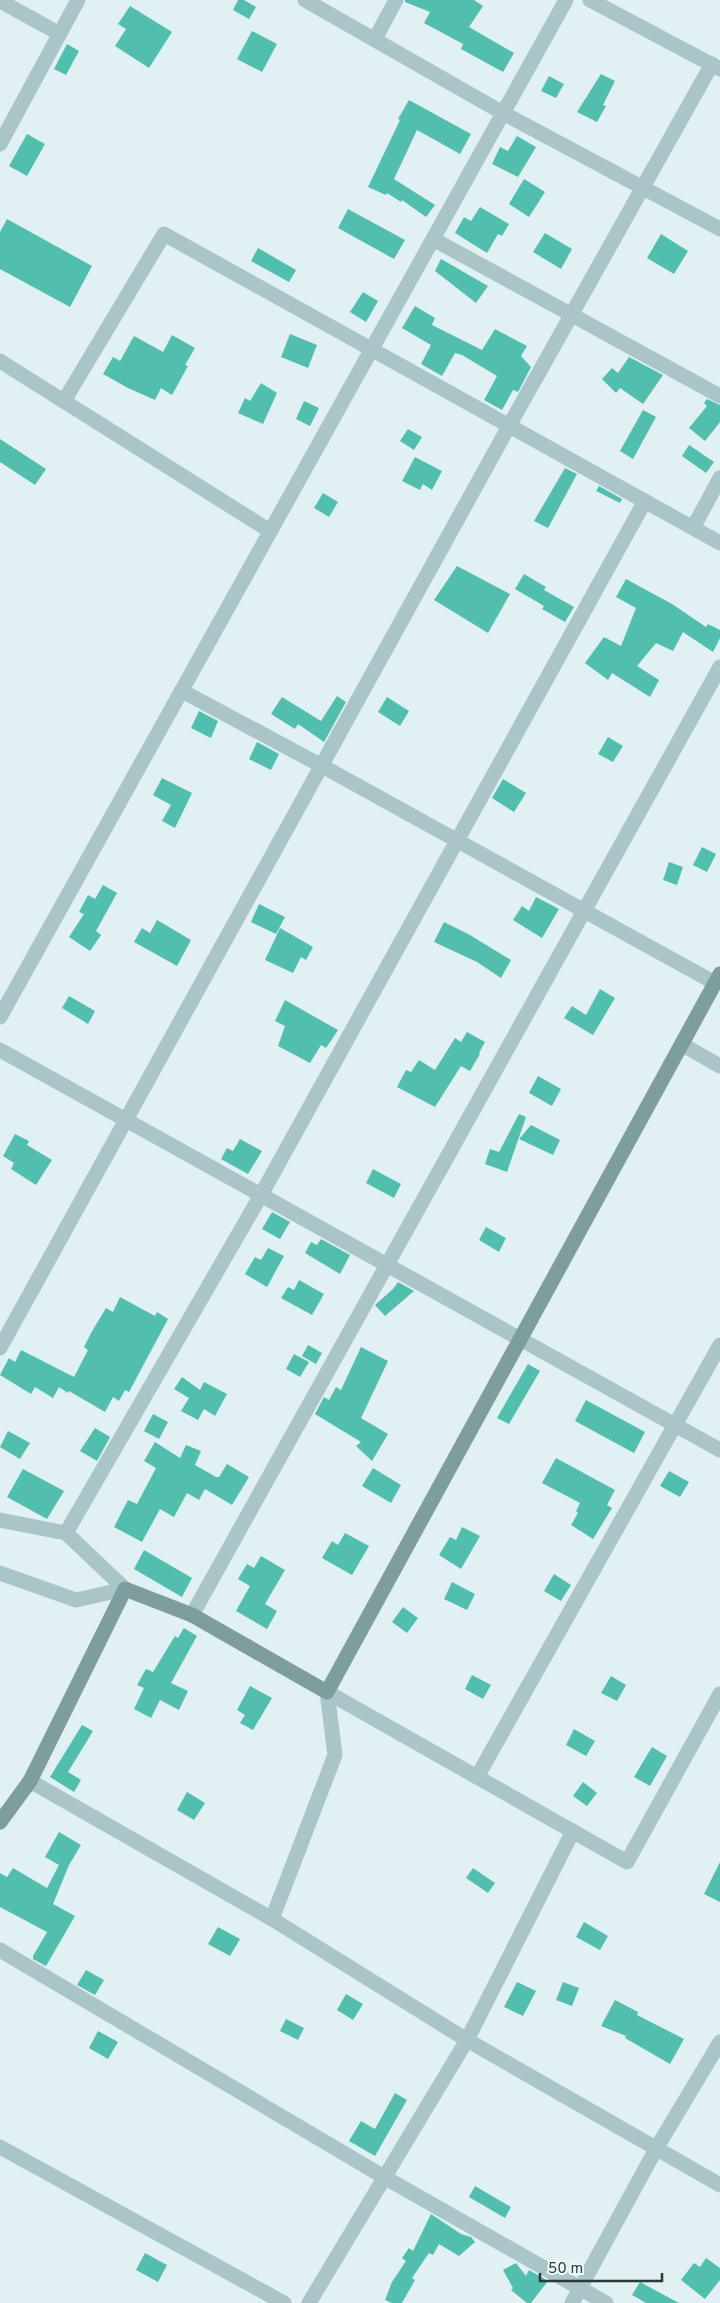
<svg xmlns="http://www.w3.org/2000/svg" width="720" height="2303" font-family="Overpass,sans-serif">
<rect width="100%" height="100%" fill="#e1f0f2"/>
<g fill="#52bfae">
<path d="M238,0H244L256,7L249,19L233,10Z"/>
<path d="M405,0H474L483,6L469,27L514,53L503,72L461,49L463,44L424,23L430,12L405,2Z"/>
<path d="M130,6L172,32L149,68L115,46L126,29L118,24Z"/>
<path d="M252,31L277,44L262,72L237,59Z"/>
<path d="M67,44L79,51L66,75L54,69Z"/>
<path d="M601,74L615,81L603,105L606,106L597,122L577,112Z"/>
<path d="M549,76L564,84L556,98L541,91Z"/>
<path d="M409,100L471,134L460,154L417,130L394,179L435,205L426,217L402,200L401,202L387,193L386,195L368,187L400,120L398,119Z"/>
<path d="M27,134L45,144L27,176L9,166Z"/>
<path d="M517,136L536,147L518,177L492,164L500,147L508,151Z"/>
<path d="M524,179L545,192L529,217L509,204Z"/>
<path d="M480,207L509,224L502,236L498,234L487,253L455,233L464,217L471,221Z"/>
<path d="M348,209L405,240L394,259L338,228Z"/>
<path d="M7,219L92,266L70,307L0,269V232Z"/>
<path d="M545,233L572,249L561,269L533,252Z"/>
<path d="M661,234L688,251L674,274L647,258Z"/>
<path d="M258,248L296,270L289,282L251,261Z"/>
<path d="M441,259L488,286L476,303L435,271Z"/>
<path d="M363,292L378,301L366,322L350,312Z"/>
<path d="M415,306L435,318L432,325L482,350L495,329L527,346L521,356L531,367L518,392L513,390L502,410L484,400L497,376L462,355L455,353L442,376L421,364L431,345L402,328Z"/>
<path d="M290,334L317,345L308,368L281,357Z"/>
<path d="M172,335L195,348L185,365L188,366L172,395L161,388L155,400L128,388L103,374L113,357L120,361L134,336L163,352Z"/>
<path d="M629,357L663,375L643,404L620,388L616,393L602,379L612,368L618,373Z"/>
<path d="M261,383L277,393L263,424L238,413L245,398L250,401Z"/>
<path d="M707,399L720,405V422L705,441L689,428L707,406L704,403Z"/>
<path d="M304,401L319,408L310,426L296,419Z"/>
<path d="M643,410L656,417L633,459L620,451Z"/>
<path d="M408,429L422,437L414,450L400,441Z"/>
<path d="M0,439L46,469L35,485L0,462Z"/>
<path d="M689,445L714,462L706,473L682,456Z"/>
<path d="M415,457L442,471L432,490L423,484L420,490L402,481Z"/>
<path d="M565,468L577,474L548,528L534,521Z"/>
<path d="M599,486L622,499L620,503L596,491Z"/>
<path d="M323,493L338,502L329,517L314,508Z"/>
<path d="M457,566L510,594L488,633L434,600Z"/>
<path d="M524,574L546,587L544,590L574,607L565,622L542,609L544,606L515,589Z"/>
<path d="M626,579L672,604L706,627L708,624L720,630V638L713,652L683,632L673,651L656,643L637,666L659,680L650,697L612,673L608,680L585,663L604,637L621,646L636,608L616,597Z"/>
<path d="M337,696L346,702L324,742L298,724L295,729L271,714L282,697L321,721Z"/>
<path d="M387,697L409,711L400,726L378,712Z"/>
<path d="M199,711L218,721L211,738L191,728Z"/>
<path d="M608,737L623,746L613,762L598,754Z"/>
<path d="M257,742L279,754L271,770L249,759Z"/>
<path d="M162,778L192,793L175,828L162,821L171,805L153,795Z"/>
<path d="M503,779L526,793L514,812L492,798Z"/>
<path d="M702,847L716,854L707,872L693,865Z"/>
<path d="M669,862L683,867L677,885L663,880Z"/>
<path d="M103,885L117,893L96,931L101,935L90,951L69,937L84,914L79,912L88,895L95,899Z"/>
<path d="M536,897L559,909L542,938L513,920L522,906L529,911Z"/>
<path d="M259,904L285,917L276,934L251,922Z"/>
<path d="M157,920L191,940L177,966L134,942L142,928L150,933Z"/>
<path d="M444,922L470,935L511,960L501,978L477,962L434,942Z"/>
<path d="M280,928L313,947L306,960L301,957L293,973L265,960Z"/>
<path d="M600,989L615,998L593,1035L564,1018L572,1006L586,1015Z"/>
<path d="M69,996L95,1011L88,1024L62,1008Z"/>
<path d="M285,1000L338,1030L326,1048L321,1045L310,1063L278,1046L285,1026L275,1021Z"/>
<path d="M467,1032L485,1042L479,1053L480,1054L470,1071L461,1066L435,1107L397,1087L406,1070L411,1072L419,1060L435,1070L455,1038L461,1042Z"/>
<path d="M538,1076L561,1089L552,1106L529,1093Z"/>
<path d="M519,1114L526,1117L507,1172L485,1164L490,1149L499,1152Z"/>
<path d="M531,1125L560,1140L553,1155L519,1139Z"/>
<path d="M15,1134L29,1141L27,1145L52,1160L36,1185L11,1169L14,1163L3,1156Z"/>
<path d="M240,1139L262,1151L248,1174L221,1159L227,1148L233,1151Z"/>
<path d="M373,1169L401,1184L394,1198L366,1183Z"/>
<path d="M272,1212L290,1222L280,1239L262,1229Z"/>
<path d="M486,1227L506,1238L499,1252L479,1240Z"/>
<path d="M321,1239L350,1255L340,1274L305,1253L311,1242L317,1245Z"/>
<path d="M268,1248L284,1256L267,1287L245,1274L255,1257L261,1260Z"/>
<path d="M299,1280L324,1294L312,1315L281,1298L288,1287L294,1290Z"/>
<path d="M398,1282L414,1291L385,1316L375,1305L393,1289Z"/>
<path d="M120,1297L155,1316L157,1312L168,1319L129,1392L125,1390L119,1401L113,1397L105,1412L69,1391L68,1393L59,1387L53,1398L35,1387L31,1394L0,1375L9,1358L15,1362L21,1350L74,1377L88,1350L84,1347L91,1333L106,1308L113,1312Z"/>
<path d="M308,1345L322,1353L316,1364L302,1356Z"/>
<path d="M361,1347L388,1361L361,1418L388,1434L372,1461L356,1446L361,1442L315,1414L324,1397L329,1400L336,1387L341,1390Z"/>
<path d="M294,1354L309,1362L300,1377L286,1369Z"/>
<path d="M528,1364L540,1371L509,1424L497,1418Z"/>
<path d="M182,1377L200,1390L204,1382L227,1394L215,1416L204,1409L198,1420L181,1411L189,1398L174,1389Z"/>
<path d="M586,1400L645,1432L634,1453L575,1421Z"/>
<path d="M153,1414L168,1422L159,1439L144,1431Z"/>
<path d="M95,1428L110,1437L97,1461L80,1451Z"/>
<path d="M8,1431L30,1443L20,1459L0,1447Z"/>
<path d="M155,1442L180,1458L186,1445L201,1451L195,1465L216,1477H219L227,1464L249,1477L232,1505L205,1489L199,1500L187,1493L174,1517L160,1509L142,1542L114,1527L128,1500L137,1504L156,1468L144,1461Z"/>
<path d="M556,1458L615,1490L607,1505L612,1508L593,1539L571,1525L578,1513L576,1511L580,1503L542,1483Z"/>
<path d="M373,1468L401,1485L391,1503L362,1486Z"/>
<path d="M23,1469L64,1491L47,1519L7,1497Z"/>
<path d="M669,1471L689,1482L680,1497L660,1486Z"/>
<path d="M462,1527L480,1536L461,1569L439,1555L450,1537L456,1540Z"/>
<path d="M345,1533L369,1546L352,1575L322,1558L332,1541L338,1545Z"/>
<path d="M144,1550L192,1578L182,1597L134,1569Z"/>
<path d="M261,1556L285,1570L265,1604L277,1611L267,1629L236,1611L250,1586L238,1579L247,1564L254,1568Z"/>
<path d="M554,1574L571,1585L561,1601L544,1591Z"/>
<path d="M452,1582L475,1594L467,1610L444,1599Z"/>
<path d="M403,1607L418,1618L407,1633L392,1622Z"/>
<path d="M184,1628L197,1636L171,1683L188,1691L179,1710L160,1700L151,1718L134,1709L144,1688L137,1685L146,1669L153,1672L175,1636L178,1638Z"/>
<path d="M472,1675L491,1685L483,1699L465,1689Z"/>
<path d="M611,1676L626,1685L617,1701L601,1693Z"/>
<path d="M250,1686L272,1698L253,1730L240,1723L245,1715L237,1710Z"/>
<path d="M82,1725L93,1731L68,1772L81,1780L74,1792L50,1777Z"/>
<path d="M574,1729L595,1741L586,1756L566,1745Z"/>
<path d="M652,1747L667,1756L650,1786L634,1777Z"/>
<path d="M583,1782L597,1793L587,1806L573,1796Z"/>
<path d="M187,1792L205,1803L194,1820L177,1810Z"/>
<path d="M59,1832L81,1845L69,1865L53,1904L75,1916L46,1966L33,1959V1956L47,1932L0,1907V1873L7,1877L13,1868L47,1888L59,1865L45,1857Z"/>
<path d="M720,1862V1902L704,1894Z"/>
<path d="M473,1868L495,1883L488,1893L466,1878Z"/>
<path d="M584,1922L608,1936L600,1950L576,1937Z"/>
<path d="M218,1927L240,1939L230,1956L208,1944Z"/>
<path d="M86,1970L104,1980L95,1995L77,1985Z"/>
<path d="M517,1982L536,1991L523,2016L504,2007Z"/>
<path d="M563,1982L579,1988L572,2006L556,2000Z"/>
<path d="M346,1994L363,2004L353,2020L337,2010Z"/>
<path d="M615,2000L638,2012L637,2015L684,2039L670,2064L625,2038L626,2036L601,2026Z"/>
<path d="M286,2019L304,2028L298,2040L280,2031Z"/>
<path d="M98,2031L118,2042L108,2059L89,2048Z"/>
<path d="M395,2093L407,2100L375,2156L349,2141L361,2121L375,2129Z"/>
<path d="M475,2186L511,2207L505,2218L469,2197Z"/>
<path d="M431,2214L461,2234L471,2237L475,2242L459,2256L439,2244L433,2255L429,2253L412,2278L415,2280L402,2303H392L385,2300L392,2282L406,2261L402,2258L409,2248L413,2251Z"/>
<path d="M145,2253L167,2265L158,2282L136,2270Z"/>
<path d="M706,2258L720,2268V2280L705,2299L681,2280L694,2263L700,2267Z"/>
<path d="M516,2263L526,2276L529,2270L548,2281L531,2303H527L511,2290L513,2288L503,2270Z"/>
<path d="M640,2282L679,2303H646L632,2295Z"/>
</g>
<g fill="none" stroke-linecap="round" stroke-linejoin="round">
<g stroke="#aac5c7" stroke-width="15">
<path d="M305,0L503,113L720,229"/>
<path d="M590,0L720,69"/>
<path d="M0,1L60,34"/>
<path d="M375,39L396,0"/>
<path d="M0,144L78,0"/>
<path d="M433,239L720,396"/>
<path d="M0,361L270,531"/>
<path d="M64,401L164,234L720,543"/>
<path d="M693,528L720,478"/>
<path d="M182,691L322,766L715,983"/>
<path d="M0,1017L566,0"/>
<path d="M683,1045L720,1066"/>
<path d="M0,1050L720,1450"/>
<path d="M0,1348L509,426L712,64"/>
<path d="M0,1520L66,1533L125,1589"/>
<path d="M66,1533L261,1195L645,501"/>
<path d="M0,1573L76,1600L125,1589"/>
<path d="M192,1615L720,667"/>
<path d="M327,1692L627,1862L720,1694"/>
<path d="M477,1777L720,1345"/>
<path d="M30,1781L272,1919L467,2040L720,2185"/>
<path d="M272,1919L335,1755L327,1692"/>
<path d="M0,1950L384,2177L606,2303"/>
<path d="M0,2147L284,2303"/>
<path d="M309,2303L467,2040L573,1831"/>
<path d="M572,2303L656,2149L720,2042"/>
</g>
<path stroke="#7e9e9d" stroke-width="15" d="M0,1822L30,1781L125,1589L192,1615L327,1692L720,974"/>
</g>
<path d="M540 2273v8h122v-8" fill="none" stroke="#2b3938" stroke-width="2.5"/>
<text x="548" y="2273" font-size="15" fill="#2b3938" stroke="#edf8fa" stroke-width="4" paint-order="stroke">50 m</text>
</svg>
